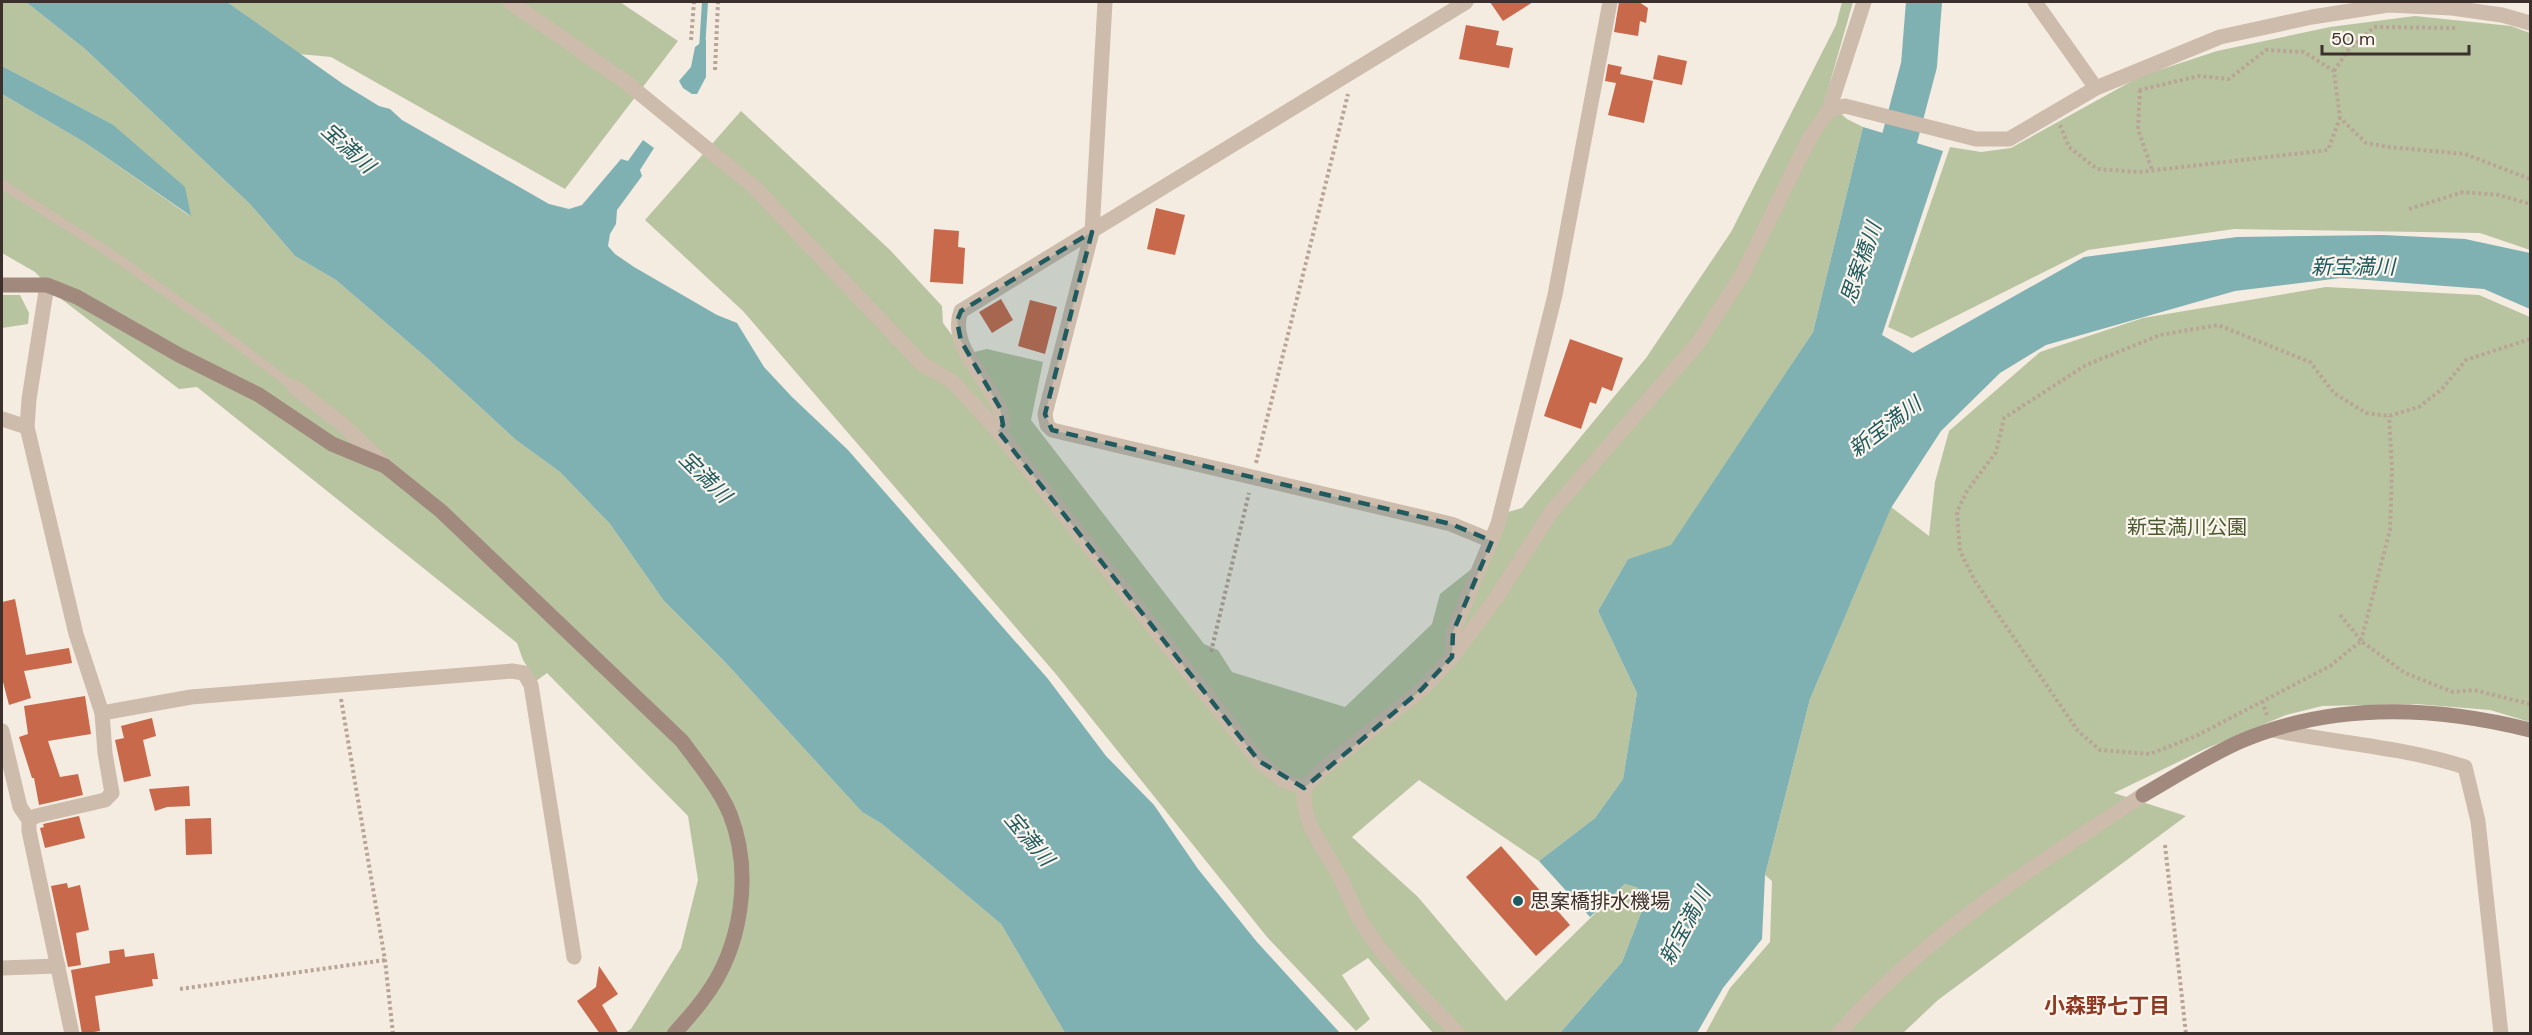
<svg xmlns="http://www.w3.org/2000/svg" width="2532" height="1035" viewBox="0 0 2532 1035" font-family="'DM Sans','Noto Sans JP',sans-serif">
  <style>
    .green { fill: #b8c4a0 }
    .water { fill: #7fb0b2 }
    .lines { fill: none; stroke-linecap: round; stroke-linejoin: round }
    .stream { stroke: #7fb0b2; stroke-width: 6 }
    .river { stroke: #7fb0b2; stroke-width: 36 }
    .building { fill: #c8694b }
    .path { stroke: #b9a596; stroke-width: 4; stroke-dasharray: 3 3; stroke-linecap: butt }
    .lane { stroke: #cdbbac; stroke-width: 9 }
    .street { stroke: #cdbbac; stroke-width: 15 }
    .secondary { stroke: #a18a7d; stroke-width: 15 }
    .marked { fill: #1f5a5e; fill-opacity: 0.2; stroke: #1f5a5e; stroke-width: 4.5; stroke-dasharray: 12 8; stroke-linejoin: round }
    .poi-dot { fill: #1f5a5e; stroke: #fbf5ee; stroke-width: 2 }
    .labels { text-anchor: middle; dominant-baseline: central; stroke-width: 4.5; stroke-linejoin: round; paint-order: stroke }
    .park-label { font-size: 20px; fill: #4a5a2e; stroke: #fbf5ee }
    .poi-label { font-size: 20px; fill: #3b302b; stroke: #fbf5ee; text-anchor: start }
    .water-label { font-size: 21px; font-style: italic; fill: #1f5a5e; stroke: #fbf5ee }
    .neighbourhood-label { font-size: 21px; font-weight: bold; fill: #8c3b22; stroke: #fbf5ee }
  </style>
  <rect width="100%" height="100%" fill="#f4ebe1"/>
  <g class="green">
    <path d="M2 2H26L85 49 250 204 295 256 336 280 428 359 516 440 560 472 610 524 664 601 725 662 862 812 882 824 1001 924 1065 1033H624L631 1029 681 948 698 880 688 816 547 673 536 681 523 660 517 643 197 387 179 389 60 298 35 272 2 253V94L84 142 190 216 112 124 2 66Z"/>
    <path d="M227 2H620L678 41 565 189 331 57 299 54Z"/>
    <path d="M1842 2H1853L1825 100 1847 119 1863 127 1813 332 1671 546 1628 559 1598 611 1637 693 1623 779 1595 818 1539 861 1419 780 1352 837 1418 897 1506 1001 1625 884 1638 888 1641 913 1622 962 1560 1033H1433L1368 958 1342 975 1370 1019 1356 1031 1267 937 1055 673 743 311 645 220 741 111 890 250 942 306 943 323 966 354 987 349 1043 362 1031 420 1204 644 1218 650 1232 672 1345 707 1432 624 1440 594 1493 552 1508 512 1522 508 1646 358 1731 232 1836 25Z"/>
    <path d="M2415 16 2511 26 2530 33V250L2480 233 2234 229 2088 250 1912 338 1888 327 1950 147 1981 152 2011 148 2141 76 2217 51 2330 27Z"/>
    <path d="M2326 287 2479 295 2530 317V722L2490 710 2416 704 2322 706 2286 715 2205 749 2114 793 2186 816 1938 1000 1903 1033 1705 1034 1730 988 1770 942 1772 881 1765 875 1810 699 1891 507 1929 536 1935 482 1949 431 2040 352 2143 318Z"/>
    <path d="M2 295H20L29 313 28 324 2 328Z"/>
  </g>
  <g class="water">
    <path d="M26 2H227L343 84 379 106 390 109 402 120 549 204 569 209 582 205 621 159 628 161 643 140 654 148 640 170 642 176 617 210 616 224 610 234 608 246 615 254 634 267 717 315 737 323 764 367 792 397 848 450 1048 679 1106 756 1154 805 1198 869 1257 942 1340 1033H1065L1001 924 882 824 862 812 725 662 664 601 610 524 560 472 516 440 428 359 336 280 295 256 250 204 85 49Z"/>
    <path d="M706 39V77L697 94H692L683 88 679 81 691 67 695 47Z"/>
    <path d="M2 66 112 124 185 187 191 216 84 142 2 94Z"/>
    <path d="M1863 127 1943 151 1882 335 1913 353 2084 257 2237 237 2383 235 2465 239 2530 253V309L2484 289 2341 278 2235 291 2046 345 2000 373 1941 431 1891 508 1810 699 1765 875 1762 939 1723 988 1697 1033H1560L1622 962 1641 913 1638 888 1625 884 1590 917 1539 861 1595 818 1623 779 1637 693 1598 611 1628 559 1671 545 1813 332Z"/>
  </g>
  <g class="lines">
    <path class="stream" d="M702 49 705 2"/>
    <path class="river" d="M1887 186 1919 65 1924 2"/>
  </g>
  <g class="building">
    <path d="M1490 2H1533L1503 21Z"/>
    <path d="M1619 2H1639L1648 8 1646 23 1640 21 1638 36 1614 32Z"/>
    <path d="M1466 25 1499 31 1496 45 1513 48 1509 68 1459 59Z"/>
    <path d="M1658 55 1687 61 1682 85 1653 79Z"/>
    <path d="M1608 64 1622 67 1620 74 1653 81 1644 123 1608 115 1616 83 1605 81Z"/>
    <path d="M1156 208 1185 215 1175 255 1147 249Z"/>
    <path d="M934 229 959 231 958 247 965 248 963 284 930 282Z"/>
    <path d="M1001 299 1013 320 992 333 979 312Z"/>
    <path d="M1030 300 1057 307 1045 354 1018 346Z"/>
    <path d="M1570 339 1623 358 1612 391 1602 387 1596 404 1590 402 1581 429 1544 416Z"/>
    <path d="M15 599 26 655 69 648 72 663 24 671 31 698 9 705 2 678V602Z"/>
    <path d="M85 696 91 734 48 741 60 777 78 774 83 795 39 805 34 778H32L19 737 28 734 24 706Z"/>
    <path d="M152 718 156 736 143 740 151 776 124 782 115 740 124 738 121 726Z"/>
    <path d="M189 786 190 806 167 807 155 811 149 789Z"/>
    <path d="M79 816 85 838 45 848 40 828 44 827 43 824Z"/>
    <path d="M211 818 212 854 186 855 185 819Z"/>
    <path d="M1501 846 1570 925 1536 956 1466 877Z"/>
    <path d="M67 883 68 888 80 885 89 930 76 933 81 965 68 967 51 886Z"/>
    <path d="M124 949 125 957 154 953 158 979H152L153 986 95 996 100 1031 82 1034 71 970 110 963 109 951Z"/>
    <path d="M599 966 618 994 602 1005 619 1034H600L577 1001 596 987Z"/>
  </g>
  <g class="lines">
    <g class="path">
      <path d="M691 40 694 2"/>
      <path d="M715 70 718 2"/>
      <path d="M2334 71 2349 49 2374 27 2456 28"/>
      <path d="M2139 90 2199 76 2229 79 2266 50 2304 52 2334 71 2340 118"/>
      <path d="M2140 90 2138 129 2152 170"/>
      <path d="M2060 125 2069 147 2097 169 2139 172 2328 150 2340 118 2366 143 2389 147 2465 154 2530 179"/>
      <path d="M2409 209 2463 192 2499 195 2530 204"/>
      <path d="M2530 339 2466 360 2442 389 2419 407 2389 416 2366 413 2334 393 2310 362 2218 325 2160 335 2086 365 2004 418 1996 452 1967 491 1957 512 1960 551 1975 581 2078 731 2100 750 2150 754 2196 736 2330 666 2361 641 2405 673 2453 692 2474 690 2530 704"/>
      <path d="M1256 463 1348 94"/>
      <path d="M2340 615 2361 640"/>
      <path d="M2361 641 2390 530 2392 469 2389 416"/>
      <path d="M1211 652 1249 493"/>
      <path d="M341 699 385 960 393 1034"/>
      <path d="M2262 701 2267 715"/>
      <path d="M2165 845 2186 1034"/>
      <path d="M180 989 385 960"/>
    </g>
    <path class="lane" d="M2 184 110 253 208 322 294 387"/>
    <g class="street">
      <path d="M510 2 627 83 754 187 922 364 953 382 998 431 1259 761 1283 780 1304 788"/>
      <path d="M1105 2 1092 232 1045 414 1047 425 1052 430 1451 524 1492 541"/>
      <path d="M2035 2 2096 88"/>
      <path d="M1829 110 1864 2"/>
      <path d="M47 285 29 399 27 427 76 634 102 713 105 753 112 793 105 800 36 816 29 820V831L72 1034"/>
      <path d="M294 387 342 424 385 465"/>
      <path d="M2 419 27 427"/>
      <path d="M998 431 1003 425C1002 419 1002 412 999 407 987 378 948 344 961 311L1466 2"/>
      <path d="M1452 657 1453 632 1498 524 1555 295 1610 2"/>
      <path d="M102 713 191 697 512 671 524 673 531 685 574 957"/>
      <path d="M2272 730C2336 743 2403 747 2465 767L2478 821 2501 1034"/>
      <path d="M2 731 20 807 29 820"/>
      <path d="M2 968 58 966"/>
      <path d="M1458 1034C1424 997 1384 961 1359 918 1351 903 1346 887 1337 872 1321 843 1302 823 1304 788L1325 767 1421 690 1452 657 1496 598 1552 511 1698 343 1742 275 1809 139 1829 110 1845 106 1976 139H2009L2096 88 2220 37 2312 17 2388 5 2452 8 2502 15 2530 23"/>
      <path d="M1838 1034C1926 934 2033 867 2143 795"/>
    </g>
    <g class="secondary">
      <path d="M2 285H47L77 297 179 355 259 395 332 444 385 466 441 511 682 741C698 763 719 788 730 814 753 873 742 948 704 998 695 1011 684 1022 674 1034"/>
      <path d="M2143 795C2174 777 2206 757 2239 742 2332 702 2434 706 2530 730"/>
    </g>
  </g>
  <path class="marked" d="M1092 232 1045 414 1052 430 1451 524 1492 541 1453 632 1452 657 1421 690 1304 788 1259 761 998 431 1003 425 1000 408 961 341 957 321 961 311Z"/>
  <circle class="poi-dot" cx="1518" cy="901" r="6"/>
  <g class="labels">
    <g class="park-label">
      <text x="2187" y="527">新宝満川公園</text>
    </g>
    <g class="poi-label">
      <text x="1530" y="901">思案橋排水機場</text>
    </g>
    <g class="water-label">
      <text transform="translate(348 148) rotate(42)">宝満川</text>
      <text transform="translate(1861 263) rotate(-71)">思案橋川</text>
      <text x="2353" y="267">新宝満川</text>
      <text transform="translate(1885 427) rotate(-37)">新宝満川</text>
      <text transform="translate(705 477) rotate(45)">宝満川</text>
      <text transform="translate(1029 839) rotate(50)">宝満川</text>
      <text transform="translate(1685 926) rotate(-62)">新宝満川</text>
    </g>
    <g class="neighbourhood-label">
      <text x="2107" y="1006">小森野七丁目</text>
    </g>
  </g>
  <rect width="2532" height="1035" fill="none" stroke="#3b302b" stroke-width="6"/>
  <path d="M2322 45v9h147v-9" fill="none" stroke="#3b302b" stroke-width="3"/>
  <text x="2331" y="45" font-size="18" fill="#3b302b" stroke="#fbf5ee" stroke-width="4.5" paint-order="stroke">50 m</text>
</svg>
